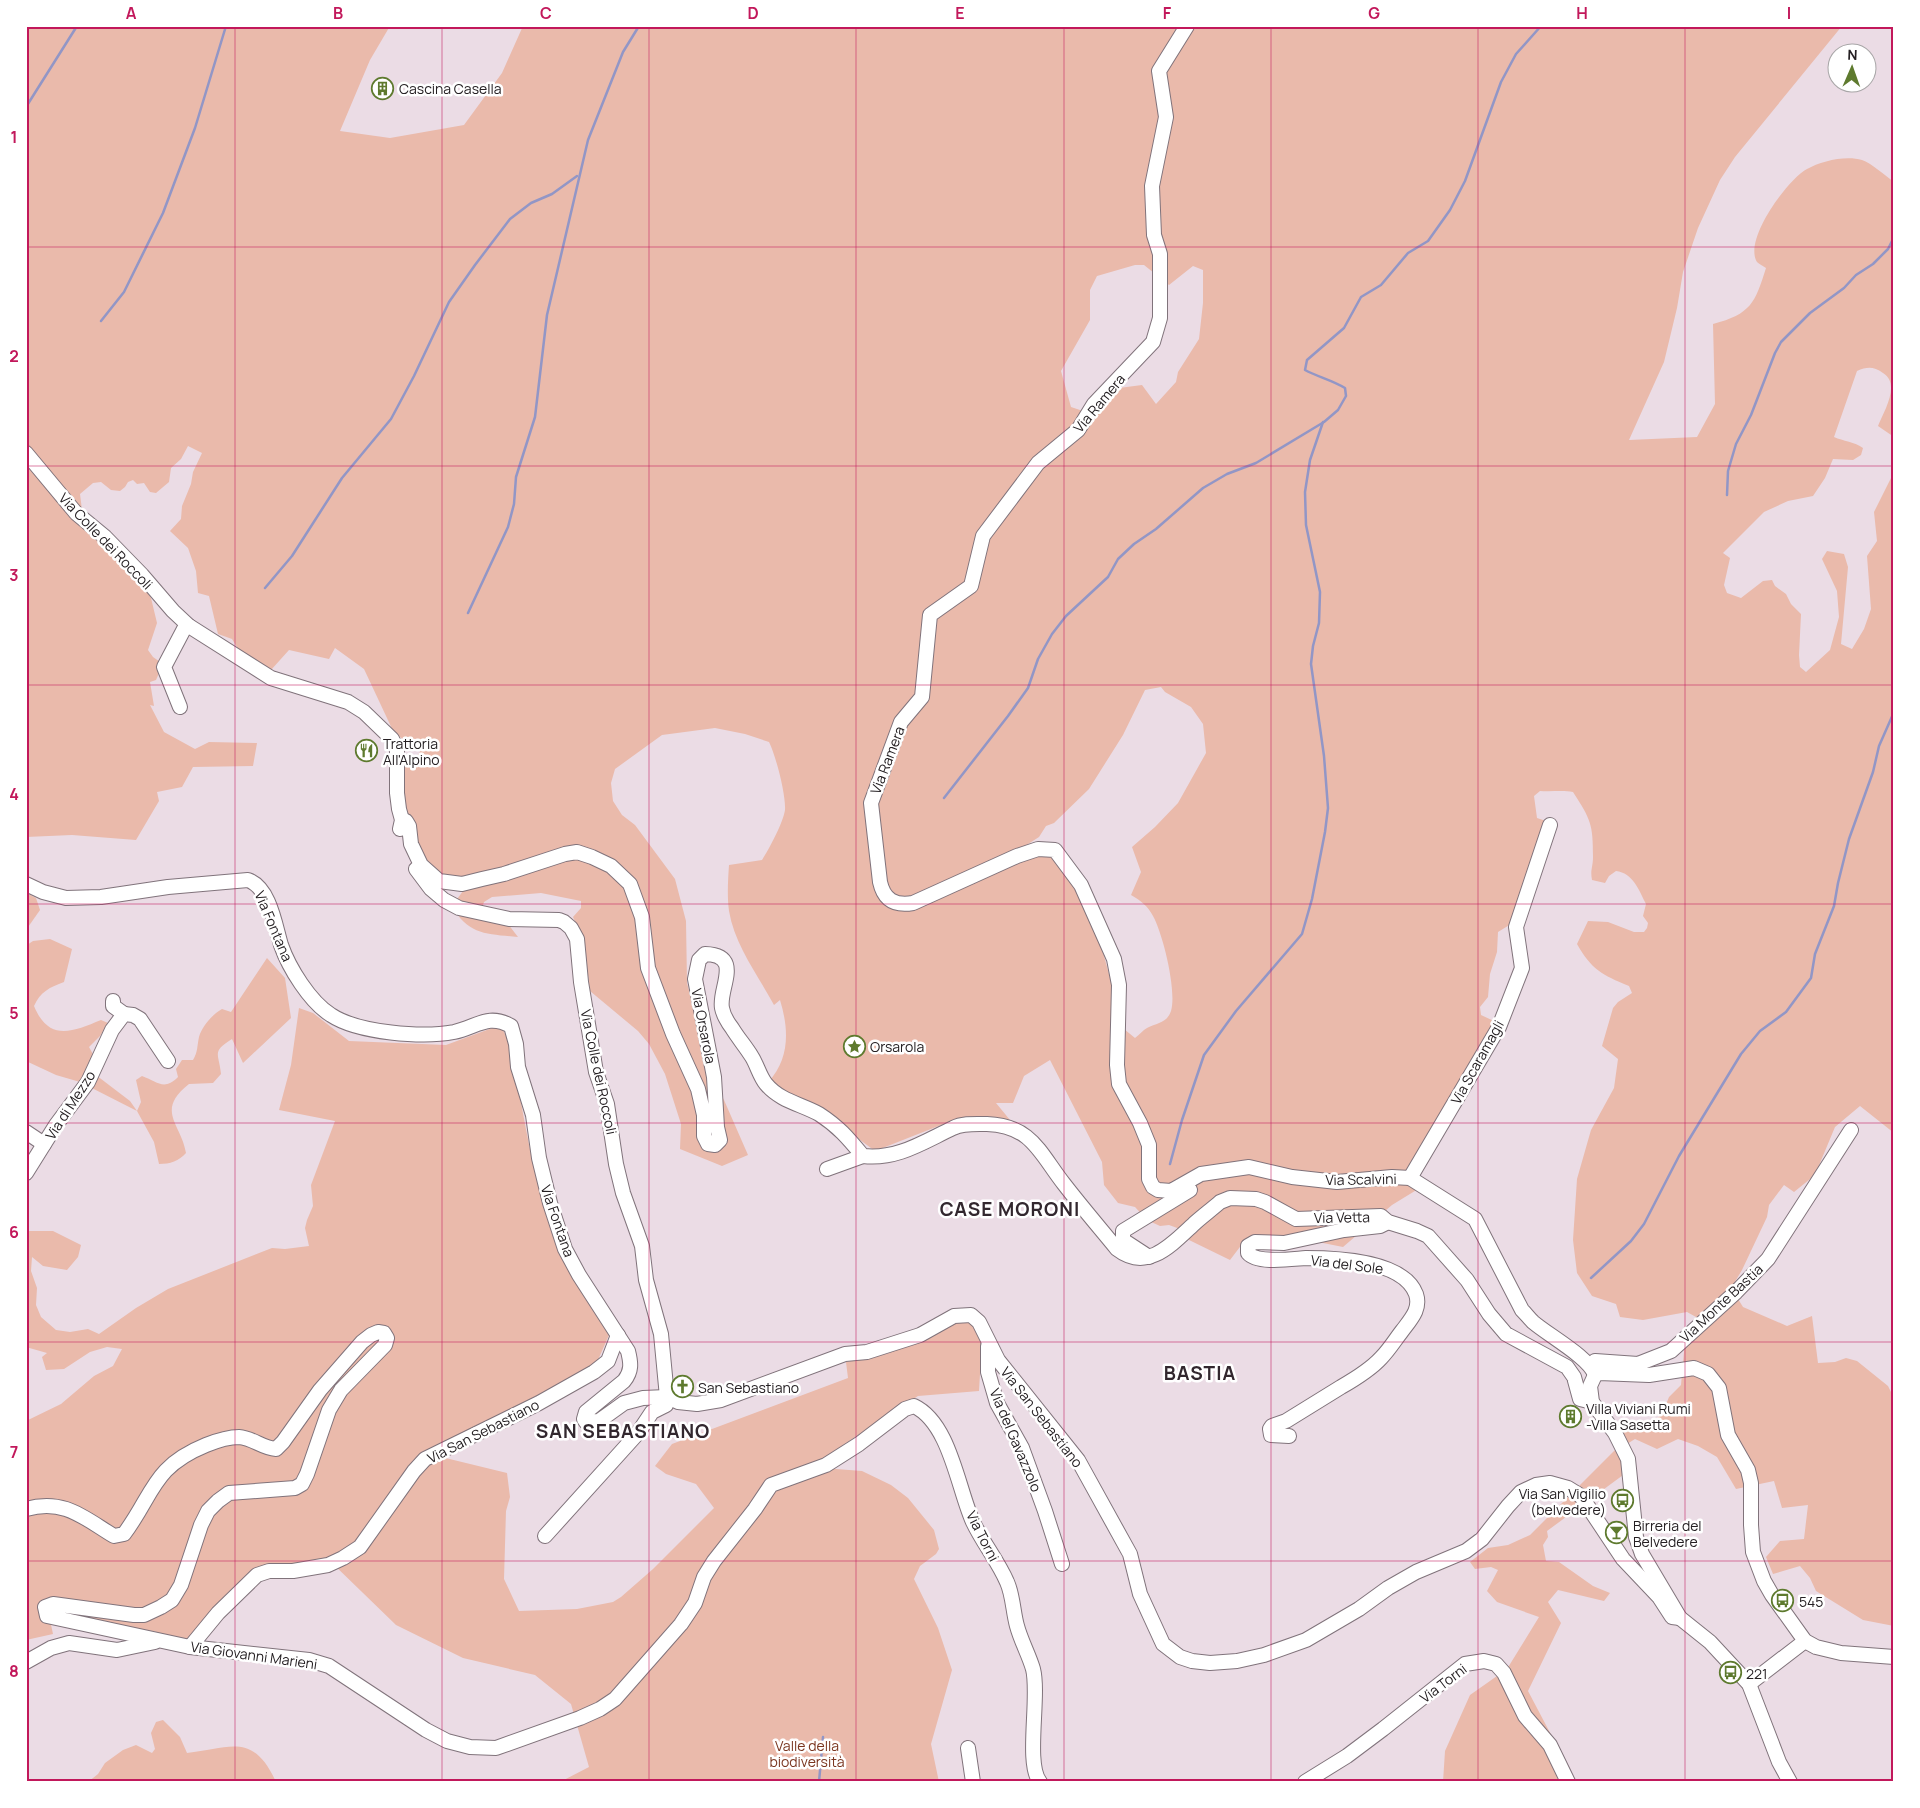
<svg xmlns="http://www.w3.org/2000/svg" width="1920" height="1808" viewBox="0 0 1920 1808" font-family="Manrope,sans-serif">
  <style>
    .green { fill: #eabaab; fill-rule: evenodd }
    .lines { fill: none; stroke-linecap: round; stroke-linejoin: round }
    .stream { stroke: #9296c6; stroke-width: 2.5 }
    .minor-casing { stroke: #80737b; stroke-width: 16 }
    .minor { stroke: #fff; stroke-width: 14 }
    .grid { fill: none; stroke: #c2185b; stroke-width: 1; stroke-opacity: 0.55 }
    .labels { text-anchor: middle; dominant-baseline: central; stroke-width: 5; stroke-linejoin: round; paint-order: stroke }
    .poi-label { font-size: 14px; fill: #252023; stroke: #fff; text-anchor: start }
    .street-label { font-size: 14px; fill: #252023; stroke: #fff }
    .park-label { font-size: 14px; fill: #7a3620; stroke: #fff }
    .district-label { font-size: 19px; font-weight: bold; letter-spacing: 1px; fill: #32272e; stroke: #fff }
    .neatline { fill: none; stroke: #c2185b; stroke-width: 2 }
    .grid-label { font-size: 16px; text-anchor: middle; font-weight: bold; fill: #c2185b }
  </style>
  <rect width="100%" height="100%" fill="#ebdce5"/>
  <g class="green">
    <path d="M26 26H390L370 60 340 131 390 138 464 125 502 73 523 26H1842L1735 157 1720 180 1698 228 1683 272 1677 308 1664 362 1629 440 1697 437 1715 404 1713 324C1751 314 1755 303 1766 268 1763 266 1759 264 1757 262 1743 240 1788 179 1807 169 1821 161 1846 155 1862 160 1871 163 1886 176 1894 182V437L1878 426C1884 411 1901 384 1883 373 1873 366 1867 367 1857 371L1834 437C1843 441 1855 442 1863 448L1861 455 1853 460 1833 459 1825 478 1813 496 1788 501 1764 512 1723 553 1730 558 1724 585 1727 593 1741 598 1763 581 1772 580 1775 586 1786 594 1791 604 1801 614 1799 655 1800 667 1806 672 1830 650 1839 617 1837 591 1822 559 1827 551 1844 554 1848 567 1841 644 1852 649 1864 629 1871 609 1867 556 1877 541 1874 512 1894 472V1133L1860 1106 1835 1127 1815 1175 1794 1192 1784 1185 1769 1205 1767 1217 1742 1270 1733 1285 1738 1299 1743 1307 1787 1326 1812 1316 1818 1363 1835 1362 1846 1358 1857 1361 1888 1386 1894 1398V1626L1863 1620 1816 1591 1810 1578 1800 1566 1773 1574 1766 1557 1780 1541 1804 1539 1808 1505 1782 1508 1774 1481 1736 1489 1717 1457 1698 1446 1678 1439 1657 1449 1635 1439 1627 1444 1634 1467 1547 1531 1548 1537 1543 1545 1546 1561 1559 1562 1593 1586 1610 1593 1604 1601 1558 1590 1548 1602 1561 1623 1528 1691 1576 1782H1443L1445 1751 1470 1695 1507 1669 1539 1617 1497 1602 1487 1591 1498 1570 1491 1567 1475 1569 1470 1562 1488 1548 1508 1545 1530 1535 1619 1446 1609 1429H1644L1662 1414 1669 1397 1681 1385 1685 1341 1696 1317 1687 1312 1643 1320 1620 1317 1616 1304 1592 1296 1577 1273 1573 1240 1577 1179 1591 1130 1614 1088 1618 1059 1602 1046 1613 1008 1618 1002 1632 993 1629 986C1602 975 1591 969 1577 944L1588 921 1608 922 1634 932H1644L1647 928 1648 923 1643 916 1646 904C1639 890 1633 873 1616 871L1609 876 1605 883 1592 880C1590 870 1593 867 1593 857 1593 824 1591 820 1573 792 1563 790 1551 792 1540 791L1534 796 1537 818 1546 821 1511 924 1498 932 1497 952 1490 974 1488 997 1480 1007 1481 1015 1496 1022 1411 1166 1423 1186 1392 1205 1343 1247 1323 1243H1258L1246 1239 1230 1260 1189 1240 1180 1229 1169 1225 1160 1226 1147 1220 1135 1207 1118 1203 1104 1185 1102 1162 1050 1060 1024 1076 1013 1103H996L1010 1120 999 1119 941 1125 875 1151 840 1125 770 1089 768 1082C790 1059 789 1029 780 1000L774 1005C758 975 735 946 729 911 727 896 728 880 729 865L762 860C769 849 783 823 785 810 786 795 776 756 769 742L745 734 715 728 662 735 615 769 611 783 613 801 622 815 635 825 675 879 686 921 687 983 696 1018 700 1045 707 1071 724 1100 748 1155 722 1166 680 1149 681 1124 665 1074 649 1044 638 1031 590 991C587 966 585 940 573 917L581 908V901L541 893 492 897 484 902 481 911 508 924 518 937C487 934 468 935 452 906L463 891 480 884C472 883 449 884 442 880 412 861 397 796 406 764L415 759 422 749 413 746 394 733 364 669 335 648 329 659 289 650 271 670 240 652 232 639 218 634 209 596 198 593 196 571 188 548 170 531 181 519 182 506 191 484 193 472 202 453 188 446 181 459 171 468 169 482 156 493 150 492 144 483 137 484 133 480 128 482 125 487 120 491 111 490 101 482 93 483 80 494 83 518 111 556 121 561 136 579 143 585 151 598 157 623 148 650 153 657 163 664 156 680 150 682 154 706 150 705 164 732 195 749 209 742 257 743 253 766 193 767 182 787 157 792 159 801 136 840 72 835 26 837ZM1135 265H1144L1169 285 1193 266 1203 270V303L1199 339 1178 372 1176 382 1156 404 1142 385 1119 388 1092 414 1071 407 1061 371 1090 320V290L1097 276ZM1161 687 1165 692 1191 707 1203 724 1206 753 1178 803 1155 827 1132 847 1141 872 1131 895C1140 900 1148 906 1153 916 1163 934 1177 991 1171 1011 1167 1023 1157 1023 1147 1028 1143 1030 1139 1035 1135 1038L1124 1029 1101 945 1080 890 1055 855 1030 858 1025 846 1039 837 1046 826 1054 823 1089 789 1123 735 1145 690Z"/>
    <path d="M27 893 36 898 40 910 26 930Z"/>
    <path d="M50 939 72 949 64 982C50 987 40 992 34 1006 49 1042 72 1032 101 1020L108 1023 100 1036 89 1047 94 1056 88 1069 130 1101 137 1111 141 1102 136 1080 142 1076C158 1082 164 1091 178 1077L176 1069 182 1060H193C198 1052 197 1046 199 1037 202 1026 213 1014 222 1009L231 1012 267 958 285 978 291 1018 243 1063 232 1039C211 1052 219 1053 221 1074L213 1083 189 1084C155 1111 181 1123 186 1153 179 1161 170 1164 159 1164L154 1142 137 1111 80 1082 56 1075 26 1061V948L27 945 33 941Z"/>
    <path d="M299 1008 313 1013 349 1041 446 1045 495 1027 503 1030 510 1044C523 1109 532 1176 554 1239 565 1270 591 1307 609 1335L598 1360 574 1378 425 1453 507 1473 510 1497 506 1511 504 1579 519 1611 577 1609 613 1602 621 1597 653 1569 714 1508 696 1484 666 1474 655 1466 672 1444 848 1378 846 1362 889 1353 957 1322 968 1321 975 1328 982 1340 979 1391 918 1396 843 1445 827 1461 823 1468 862 1471 891 1485 908 1498 934 1530 939 1549 936 1554 920 1566 914 1579 938 1628 952 1670 931 1744 939 1782H560L589 1767 571 1704 535 1675 463 1658 396 1625 329 1560 253 1570 245 1577 186 1641 153 1631 132 1629 88 1619 72 1605 50 1620 53 1634 26 1640V1421L61 1404 94 1376 113 1366 122 1349 107 1347 90 1352 64 1369 46 1370 42 1357 47 1353 26 1347V1234L29 1231H53L81 1245 78 1257 67 1270 43 1266 32 1257 31 1271 37 1288 36 1305 41 1317 56 1330 70 1332 88 1329 99 1334 136 1308 168 1289 272 1248 285 1249 309 1246 305 1228 307 1220 313 1206 311 1185 335 1121 279 1110 291 1065Z"/>
    <path d="M163 1720 180 1737 187 1753C231 1748 253 1732 276 1782H88L98 1774 105 1763 123 1750 136 1745 152 1753 155 1749 151 1733 156 1722Z"/>
  </g>
  <g class="lines">
    <g class="stream">
      <path d="M26 107 77 26"/>
      <path d="M101 321 124 292 163 213 195 128 226 26"/>
      <path d="M1727 495 1728 471 1736 444 1751 415 1775 353 1781 342 1810 313 1844 288 1856 275 1873 264 1888 249 1894 237"/>
      <path d="M265 588 292 556 342 478 391 419 414 376 449 302 475 265 510 219 531 203 552 194 577 176"/>
      <path d="M468 613 508 527 514 504 516 477 535 417 547 315 588 140 623 52 639 26"/>
      <path d="M944 798 1008 716 1028 688 1038 659 1052 634 1066 616 1108 577 1118 559 1134 544 1156 529 1203 488 1227 474 1256 463 1324 422 1338 410 1346 396 1345 388C1332 380 1318 377 1305 370L1307 360 1344 328 1361 297 1381 285 1408 253 1428 241 1450 210 1465 181 1501 82 1516 54 1541 26"/>
      <path d="M1170 1164 1182 1120 1204 1055 1236 1011 1302 934 1312 899 1325 832 1328 808 1324 756 1311 664 1313 646 1319 623 1320 592 1306 525 1305 492 1310 460 1323 422"/>
      <path d="M1591 1278 1631 1241 1644 1224 1679 1156 1741 1054 1760 1031 1786 1012 1811 978 1815 954 1834 906 1838 883 1849 839 1873 772 1879 746 1894 712"/>
      <path d="M819 1782 823 1737"/>
    </g>
    <defs>
      <g id="minor">
        <path d="M1187 26 1159 71 1166 117 1152 186 1154 235 1160 254V318L1153 342 1094 404 1078 430 1038 463 983 536 971 586 930 615 922 697 901 722 871 803 880 882C884 900 895 906 913 903L1017 856 1038 849 1055 850 1081 885 1114 959 1119 985 1117 1065 1119 1084 1140 1123 1149 1145V1179L1153 1187 1158 1190 1171 1191 1201 1174 1249 1167 1292 1177 1337 1182 1392 1177 1410 1178 1475 1219 1522 1310C1526 1314 1529 1318 1533 1322 1548 1335 1590 1358 1595 1375"/>
        <path d="M26 453 76 513 105 537 142 575 173 611 189 626 271 678 348 702 364 712 392 739 397 750V793L399 809 402 820 400 829"/>
        <path d="M180 707 164 667 184 629 189 626"/>
        <path d="M402 820 406 821 409 826 411 844 421 865 439 881 462 884 482 879 504 874 565 854 577 852 592 857 611 866 630 884 642 917 648 968 673 1034 698 1089 704 1115V1136L708 1144 715 1145 720 1140 717 1127 714 1077 695 979 699 960 705 954C744 955 718 989 722 1008 723 1014 728 1023 732 1028 738 1038 746 1047 752 1057 757 1065 760 1077 766 1084 780 1101 801 1104 819 1114 839 1127 848 1138 863 1156 897 1160 923 1142 953 1128 963 1123 975 1124 987 1124 1032 1126 1039 1152 1064 1184 1081 1206 1099 1227 1117 1249 1148 1273 1173 1243 1196 1222 1204 1215 1212 1209 1220 1202L1230 1198 1256 1199 1265 1202 1296 1219 1381 1216 1388 1222 1417 1231 1428 1236 1467 1280 1489 1314 1506 1334 1567 1367 1574 1377 1580 1399 1592 1402"/>
        <path d="M416 869 431 889 444 900 459 908 509 919 559 920 564 922 571 928 577 939 581 982 596 1072 607 1104 616 1164 623 1193 642 1246 646 1280 661 1334 667 1397 666 1405 652 1412 638 1433 545 1536"/>
        <path d="M26 884 43 892 66 898 101 897 168 887 248 880C270 888 275 925 281 945 289 968 310 1002 331 1015 358 1033 423 1038 454 1032 477 1027 488 1013 511 1026L516 1044 518 1067 533 1115 539 1158 550 1203 565 1249 579 1275 628 1351C631 1363 632 1371 624 1381L586 1412 584 1419 586 1422 599 1421 624 1403 643 1398 667 1397 678 1402 697 1404 721 1400 845 1354 867 1352 920 1335 954 1316 971 1315 979 1322 998 1360 1078 1460 1130 1554 1140 1594 1163 1644 1180 1657 1192 1661 1210 1663 1237 1661 1264 1655 1306 1640 1359 1609 1388 1588 1416 1572 1466 1551 1482 1539 1508 1506 1521 1492 1536 1485 1550 1483 1568 1488 1581 1496 1623 1559 1659 1597 1672 1617 1680 1618"/>
        <path d="M113 1001V1006L124 1014"/>
        <path d="M26 1132 44 1144"/>
        <path d="M827 1169 863 1156"/>
        <path d="M26 1173 56 1125 88 1082 112 1030 124 1014 133 1015 140 1019 168 1061"/>
        <path d="M1410 1178 1499 1027 1522 968 1516 927 1550 825"/>
        <path d="M1149 1257 1123 1240V1231L1190 1190"/>
        <path d="M988 1346V1372L997 1403 1022 1448 1045 1511 1062 1564"/>
        <path d="M1593 1370V1364L1595 1361 1638 1364 1671 1351 1736 1292 1768 1259 1851 1130"/>
        <path d="M1595 1375 1599 1373 1649 1375 1694 1368 1708 1374 1719 1388 1728 1435 1748 1470 1751 1483V1525L1753 1552 1764 1581 1772 1595 1805 1641 1816 1647 1841 1653 1894 1657"/>
        <path d="M1595 1375 1590 1386 1592 1402 1615 1433 1628 1459 1636 1537 1642 1554 1680 1618 1710 1642 1749 1684 1779 1762 1790 1782"/>
        <path d="M1289 1436 1271 1435 1270 1429 1272 1426 1286 1421C1304 1410 1323 1398 1341 1387 1355 1379 1370 1370 1381 1358 1389 1350 1395 1340 1402 1331 1411 1319 1421 1309 1416 1294 1403 1260 1337 1258 1306 1258 1291 1259 1257 1264 1248 1253V1246L1255 1242 1284 1243 1344 1230 1380 1226 1388 1222"/>
        <path d="M26 1509C64 1498 84 1518 114 1536L124 1534C154 1494 152 1467 206 1445 216 1441 227 1437 239 1437 253 1438 262 1448 276 1449L283 1442 320 1390 362 1342 371 1335 378 1332 384 1333 387 1338 385 1345 341 1390 329 1410 307 1474 302 1484 295 1488 229 1493 218 1501 208 1511 201 1525 181 1585 172 1600 161 1607 144 1615H134L53 1604 45 1607 47 1616 190 1647 309 1660 329 1666 426 1730 447 1741 470 1747 496 1748 580 1718 600 1709 615 1699 681 1624 695 1603 704 1577 714 1561 755 1509 771 1485 826 1465 859 1444 905 1409 914 1406C950 1423 958 1489 973 1522 983 1543 998 1561 1007 1582 1013 1595 1013 1612 1017 1626 1021 1641 1029 1655 1033 1669 1040 1696 1025 1764 1040 1782"/>
        <path d="M190 1647 218 1613 257 1575 269 1571H293L328 1565 343 1558 360 1547 414 1471 425 1459 539 1403 594 1372 608 1361 618 1335"/>
        <path d="M26 1662 51 1648 69 1643 117 1650 155 1642"/>
        <path d="M1749 1684 1805 1641"/>
        <path d="M968 1748 973 1782"/>
        <path d="M1305 1782 1347 1756 1383 1729 1465 1664 1484 1661 1496 1664 1504 1673 1525 1716 1550 1745 1568 1782"/>
      </g>
    </defs>
    <use href="#minor" class="minor-casing"/>
    <use href="#minor" class="minor"/>
  </g>
  <path class="grid" d="M235 26V1782M442 26V1782M649 26V1782M856 26V1782M1064 26V1782M1271 26V1782M1478 26V1782M1685 26V1782M26 247H1894M26 466H1894M26 685H1894M26 904H1894M26 1123H1894M26 1342H1894M26 1561H1894"/>
  <defs>
    <symbol id="building-ring" viewBox="-11 -11 22 22"><circle r="9.5" fill="#fff" stroke="#5e7a2e" stroke-width="1.5"/><path d="M-4-6H4V6H1V3H-1V6H-4ZM-2.5-4.3h1.7v1.8h-1.7ZM.8-4.3h1.7v1.8H.8ZM-2.5-1h1.7V.8h-1.7ZM.8-1h1.7V.8H.8Z" fill="#5e7a2e"/></symbol>
    <symbol id="restaurant-ring" viewBox="-11 -11 22 22"><circle r="9.5" fill="#fff" stroke="#5e7a2e" stroke-width="1.5"/><path d="M-5-6h1v4h1v-4h1v4h1v-4h1v5L-1.5 .5V6h-2V.5L-5-1ZM5-6V6H3V1.5H1.5Q1.5-4 5-6Z" fill="#5e7a2e"/></symbol>
    <symbol id="sight-ring" viewBox="-11 -11 22 22"><circle r="9.5" fill="#fff" stroke="#5e7a2e" stroke-width="1.5"/><path d="M0-6L1.8-2.2L6-1.7L2.9 1.2L3.7 5.4L0 3.3L-3.7 5.4L-2.9 1.2L-6-1.7L-1.8-2.2Z" fill="#5e7a2e"/></symbol>
    <symbol id="church-ring" viewBox="-11 -11 22 22"><circle r="9.5" fill="#fff" stroke="#5e7a2e" stroke-width="1.5"/><path d="M-1.2-6h2.4v3.5h3.3v2.4h-3.3V6h-2.4V-.1h-3.3v-2.4h3.3Z" fill="#5e7a2e"/></symbol>
    <symbol id="bus-ring" viewBox="-11 -11 22 22"><circle r="9.5" fill="#fff" stroke="#5e7a2e" stroke-width="1.5"/><path d="M-5-6H5V4H4V6H2V4H-2V6H-4V4H-5ZM-3.5-4V0h7V-4ZM-3.5 1.2v1.5H-2V1.2ZM2 1.2v1.5H3.5V1.2Z" fill="#5e7a2e"/></symbol>
    <symbol id="bar-ring" viewBox="-11 -11 22 22"><circle r="9.5" fill="#fff" stroke="#5e7a2e" stroke-width="1.5"/><path d="M-6-5H6L.8 .8V4.5H3.5V6h-7V4.5H-.8V.8Z" fill="#5e7a2e"/></symbol>
  </defs>
  <g fill-rule="evenodd">
    <use href="#building-ring" x="370" y="76" width="25" height="25"/>
    <use href="#restaurant-ring" x="354" y="738" width="25" height="25"/>
    <use href="#sight-ring" x="842" y="1034" width="25" height="25"/>
    <use href="#church-ring" x="670" y="1374" width="25" height="25"/>
    <use href="#building-ring" x="1558" y="1404" width="25" height="25"/>
    <use href="#bus-ring" x="1610" y="1488" width="25" height="25"/>
    <use href="#bar-ring" x="1604" y="1520" width="25" height="25"/>
    <use href="#bus-ring" x="1770" y="1588" width="25" height="25"/>
    <use href="#bus-ring" x="1718" y="1660" width="25" height="25"/>
  </g>
  <g class="labels">
    <g class="poi-label">
      <text x="399" y="88">Cascina Casella</text>
      <text x="383" y="743">Trattoria<tspan x="383" dy="16">All'Alpino</tspan></text>
      <text x="870" y="1046">Orsarola</text>
      <text x="698" y="1387">San Sebastiano</text>
      <text x="1586" y="1408">Villa Viviani Rumi<tspan x="1586" dy="16">-Villa Sasetta</tspan></text>
      <text x="1606" y="1493" text-anchor="end">Via San Vigilio<tspan x="1606" dy="16">(belvedere)</tspan></text>
      <text x="1633" y="1525">Birreria del<tspan x="1633" dy="16">Belvedere</tspan></text>
      <text x="1799" y="1601">545</text>
      <text x="1746" y="1673">221</text>
    </g>
    <g class="street-label">
      <text transform="translate(1099 403) rotate(-50)">Via Ramera</text>
      <text transform="translate(106 541) rotate(46)">Via Colle dei Roccoli</text>
      <text transform="translate(887 760) rotate(-69)">Via Ramera</text>
      <text transform="translate(274 926) rotate(67)">Via Fontana</text>
      <text transform="translate(704 1026) rotate(79)">Via Orsarola</text>
      <text transform="translate(1477 1062) rotate(-61)">Via Scaramagli</text>
      <text transform="translate(599 1072) rotate(78)">Via Colle dei Roccoli</text>
      <text transform="translate(70 1105) rotate(-57)">Via di Mezzo</text>
      <text transform="translate(1361 1179) rotate(-1)">Via Scalvini</text>
      <text transform="translate(1342 1217) rotate(-1)">Via Vetta</text>
      <text transform="translate(558 1221) rotate(71)">Via Fontana</text>
      <text transform="translate(1347 1264) rotate(7)">Via del Sole</text>
      <text transform="translate(1721 1303) rotate(-43)">Via Monte Bastia</text>
      <text transform="translate(1042 1417) rotate(52)">Via San Sebastiano</text>
      <text transform="translate(483 1431) rotate(-27)">Via San Sebastiano</text>
      <text transform="translate(1016 1440) rotate(67)">Via del Gavazzolo</text>
      <text transform="translate(983 1536) rotate(63)">Via Torni</text>
      <text transform="translate(254 1655) rotate(8)">Via Giovanni Marieni</text>
      <text transform="translate(1443 1683) rotate(-37)">Via Torni</text>
    </g>
    <g class="park-label">
      <text x="807" y="1745">Valle della<tspan x="807" dy="16">biodiversità</tspan></text>
    </g>
    <g class="district-label">
      <text x="1010" y="1209">CASE MORONI</text>
      <text x="1200" y="1373">BASTIA</text>
      <text x="623" y="1431">SAN SEBASTIANO</text>
    </g>
  </g>
  <rect width="1920" height="1808" fill="none" stroke="#ffffff" stroke-width="55"/>
  <g transform="translate(1852 68) rotate(2)"><circle r="24" fill="#ffffff" stroke="#a8a6a7"/>
  <path d="M0-4L9 19L0 12L-9 19Z" fill="#5e7a2e"/>
  <text y="-8" font-size="14" font-weight="bold" text-anchor="middle" fill="#252023">N</text>
  </g>
  <rect x="28" y="28" width="1864" height="1752" class="neatline"/>
  <g class="grid-label">
    <text x="131" y="19">A</text>
    <text x="338" y="19">B</text>
    <text x="546" y="19">C</text>
    <text x="753" y="19">D</text>
    <text x="960" y="19">E</text>
    <text x="1167" y="19">F</text>
    <text x="1374" y="19">G</text>
    <text x="1582" y="19">H</text>
    <text x="1789" y="19">I</text>
    <text x="14" y="143">1</text>
    <text x="14" y="362">2</text>
    <text x="14" y="581">3</text>
    <text x="14" y="800">4</text>
    <text x="14" y="1019">5</text>
    <text x="14" y="1238">6</text>
    <text x="14" y="1458">7</text>
    <text x="14" y="1677">8</text>
  </g>
</svg>
